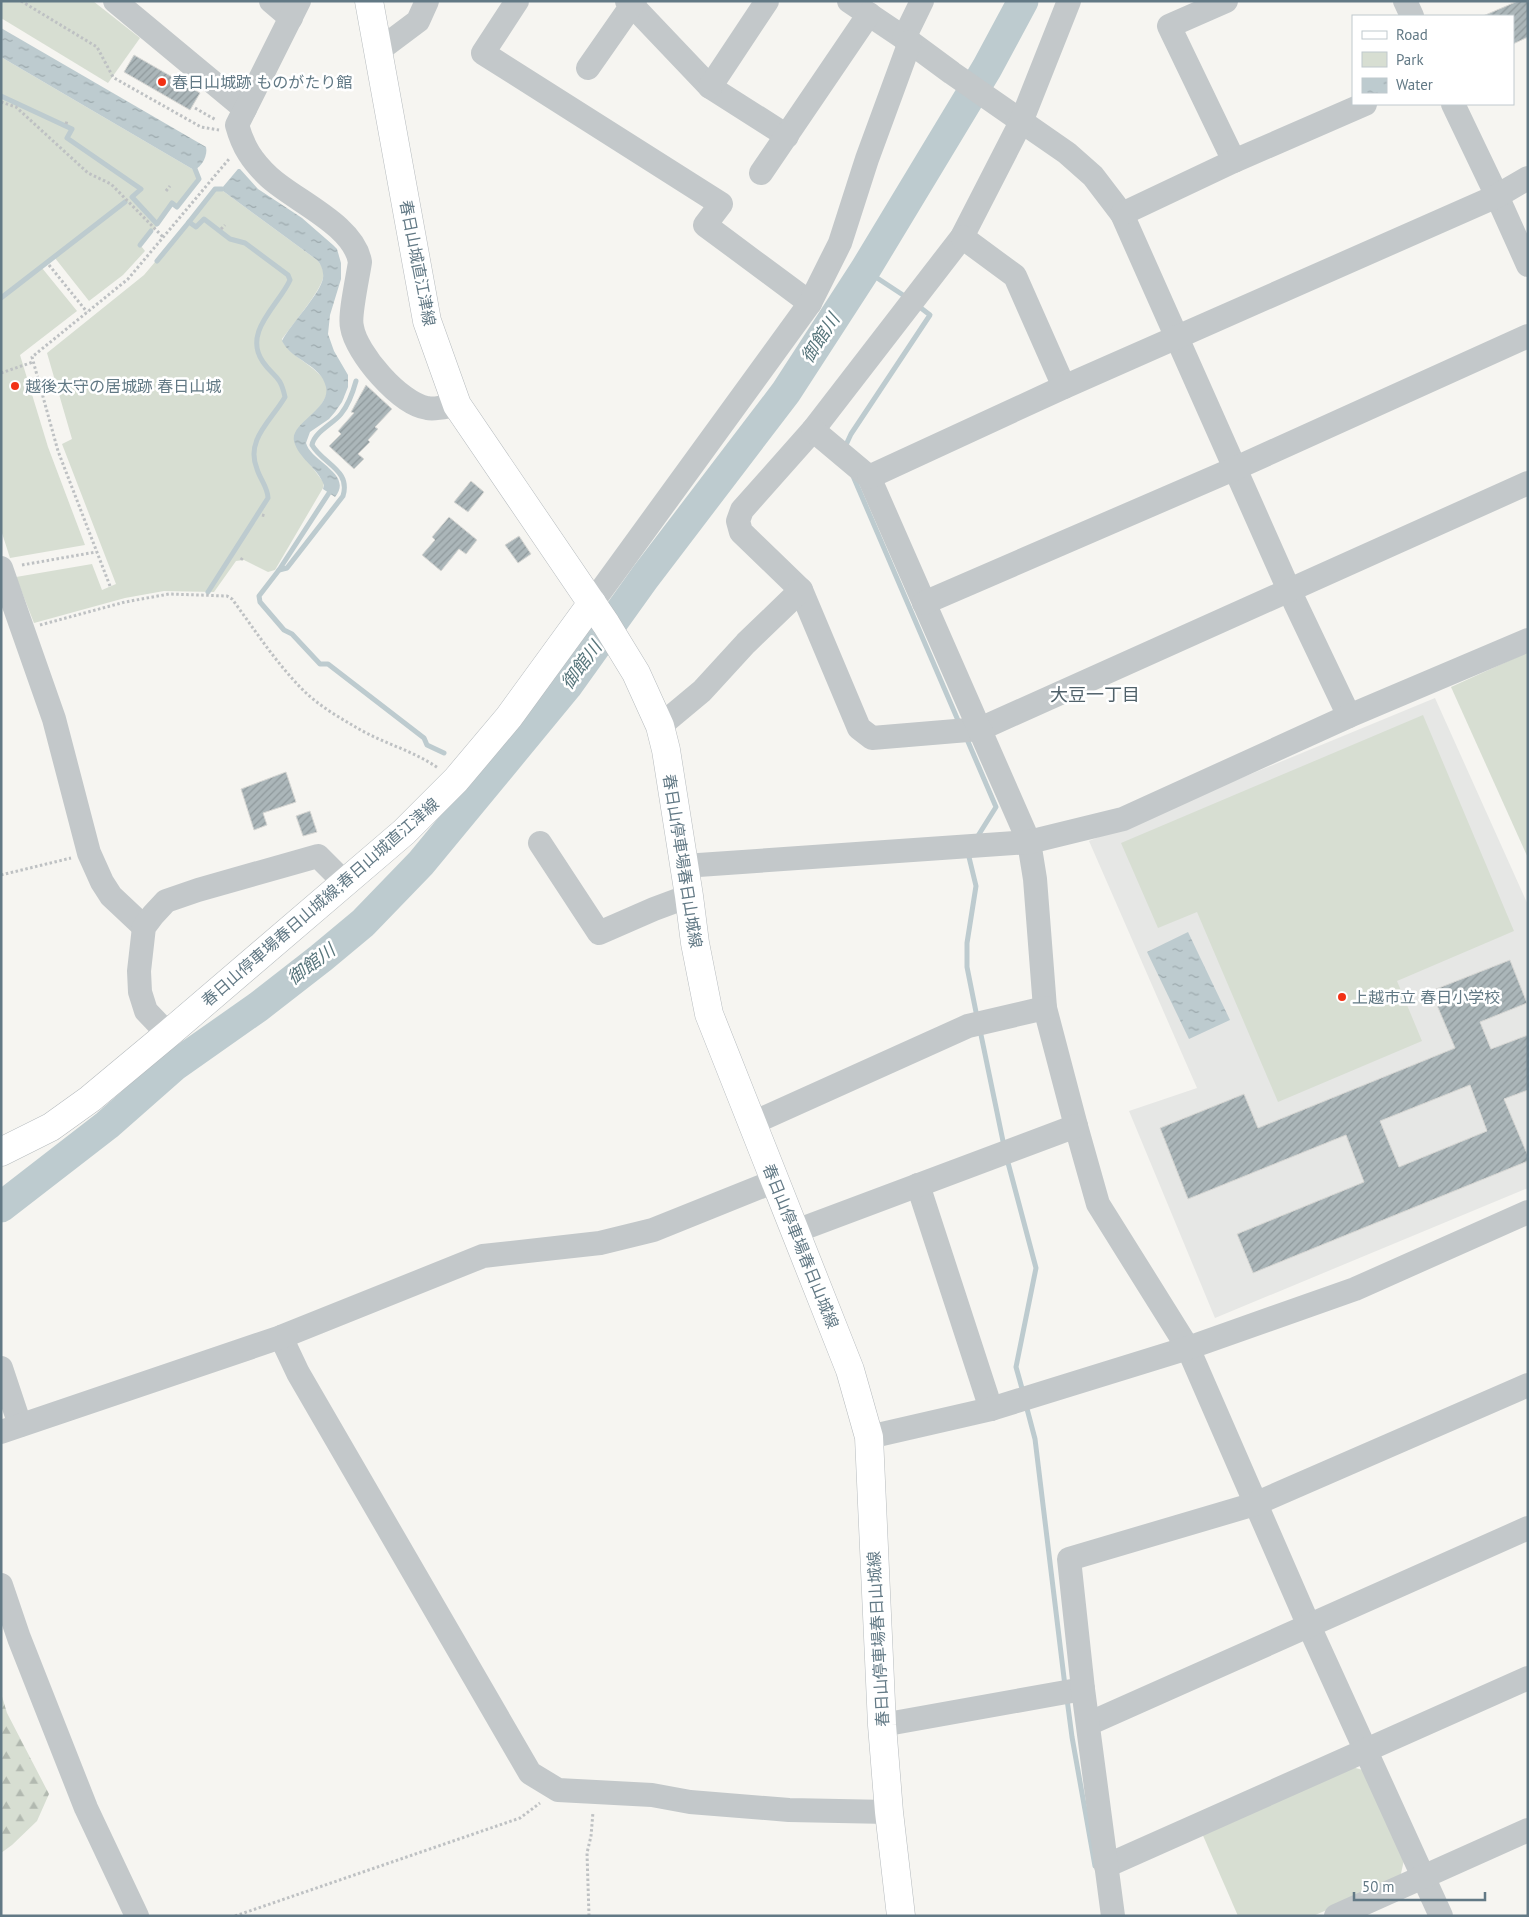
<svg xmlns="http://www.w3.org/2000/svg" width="1529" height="1917" viewBox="0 0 1529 1917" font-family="'PT Sans','Noto Sans JP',sans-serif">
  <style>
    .built { fill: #e6e7e5 }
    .forest { fill: url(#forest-firs) }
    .park { fill: #d7ded2 }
    .water { fill: url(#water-ripples) }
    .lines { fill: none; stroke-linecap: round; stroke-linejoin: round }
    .stream { stroke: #bdcbcf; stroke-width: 5 }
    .river { stroke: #bdcbcf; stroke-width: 31 }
    .building { fill: url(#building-hatch); stroke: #d7d7d4; fill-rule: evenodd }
    .major-casing { stroke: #b6bbbe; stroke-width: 29 }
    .path { stroke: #bec1c3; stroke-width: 3; stroke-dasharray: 2.5 2.5; stroke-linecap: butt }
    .minor { stroke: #c3c8ca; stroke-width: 24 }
    .major { stroke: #fff; stroke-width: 28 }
    .poi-dot { fill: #f23115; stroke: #fff; stroke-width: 2 }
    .labels { text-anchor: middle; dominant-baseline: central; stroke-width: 5; stroke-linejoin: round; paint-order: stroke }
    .poi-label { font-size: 16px; fill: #627985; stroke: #fff; text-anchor: start }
    .street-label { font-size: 16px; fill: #627985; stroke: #fff }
    .water-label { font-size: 18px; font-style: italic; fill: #58767c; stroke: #fff }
    .neighbourhood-label { font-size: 18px; fill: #50616a; stroke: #fff }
  </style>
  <defs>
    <pattern id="forest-firs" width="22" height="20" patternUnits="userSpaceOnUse" patternTransform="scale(1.25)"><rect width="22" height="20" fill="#d7ded2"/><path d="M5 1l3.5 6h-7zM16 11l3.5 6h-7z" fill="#b2b9b0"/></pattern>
    <pattern id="water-ripples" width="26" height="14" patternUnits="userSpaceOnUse" patternTransform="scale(1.25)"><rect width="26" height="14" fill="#bdcbcf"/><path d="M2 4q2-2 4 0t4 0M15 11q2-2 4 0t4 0" fill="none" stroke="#9daaae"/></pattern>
    <pattern id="building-hatch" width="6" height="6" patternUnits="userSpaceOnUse" patternTransform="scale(1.25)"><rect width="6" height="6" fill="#abb6b9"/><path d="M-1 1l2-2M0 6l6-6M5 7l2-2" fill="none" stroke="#8f999c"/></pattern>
  </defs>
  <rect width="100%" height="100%" fill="#f6f5f1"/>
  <path class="built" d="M1435 698 1528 905V1188L1215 1318 1129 1111 1197 1088 1089 841Z"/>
  <path class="forest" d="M1 1693 7 1713 49 1794 37 1821 12 1845 1 1853Z"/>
  <g class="park">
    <path d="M1 1H93L140 38 108 83 1 18Z"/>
    <path d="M1 57 194 170 197 178 175 208 172 206 141 246 145 251 123 275 89 301 55 258 42 268 77 311 20 355 48 447 85 545 10 558 1 530Z"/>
    <path d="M215 191H223L317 260C321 264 325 272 323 278 321 290 291 327 282 339 286 359 341 373 324 400 317 412 305 422 296 432L306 459 324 483 323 488 275 570 268 572 244 560 236 561 214 592 164 591 125 598 34 623 16 577 92 564 102 590 116 584 62 444 72 439 47 353 144 275Z"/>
    <path d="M1528 652V858L1451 687Z"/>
    <path d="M1423 715 1514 931 1397 981 1422 1041 1278 1102 1197 912 1158 928 1121 843Z"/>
    <path d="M1348 1766 1363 1770 1404 1860 1400 1878 1313 1916H1238L1201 1831Z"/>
  </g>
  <g class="water">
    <path d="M1 28 206 147C208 155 202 167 194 170L1 57Z"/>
    <path d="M238 169H240L258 189 302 218 333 245 337 249 341 263V279L330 315 328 334 334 351 348 375V387L342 402 335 412 329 419 310 432 306 443C311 462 354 474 335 497L323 489 324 485C318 468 298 458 294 441 290 423 331 409 326 387 321 364 292 361 282 341 290 325 321 293 323 278 324 272 321 264 317 260L223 191 222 188Z"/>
    <path d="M1188 932 1230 1020 1189 1039 1147 952Z"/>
  </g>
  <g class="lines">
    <g class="stream">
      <path d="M1 96 72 129 67 138 141 189 132 197 157 224 172 203 177 207 199 179 195 169"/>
      <path d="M140 245 151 231"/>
      <path d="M157 261 189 222"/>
      <path d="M865 270 906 297"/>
      <path d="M1 298 125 202"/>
      <path d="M845 447 851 434 930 315 917 305"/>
      <path d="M853 476 960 725"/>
      <path d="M329 493 279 570 259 596 260 602 284 630 292 634 320 664H328L424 738 427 745 444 753"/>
      <path d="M279 570 287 568 343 496C351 470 323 464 312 445 314 432 333 424 341 414 349 404 353 392 356 381"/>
      <path d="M208 592 268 498C268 488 260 479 257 469 245 440 271 421 285 397 280 374 274 378 263 362 242 332 279 305 290 280L288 275 245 243 230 239 204 219 196 227 189 222 215 189H222"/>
      <path d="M966 737 996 807 976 839"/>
      <path d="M968 853 976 886 967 943V967L977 1017"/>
      <path d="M980 1030 1004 1146"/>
      <path d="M1007 1159 1036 1268 1016 1367 1023 1392"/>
      <path d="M1026 1405 1035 1439 1065 1686"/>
      <path d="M1067 1699 1072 1737 1095 1866"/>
    </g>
    <path class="river" d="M1 1207 107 1125 174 1066 258 1007 321 958 363 923 421 863 567 686 645 577 786 392 865 270 987 68 1023 1"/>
  </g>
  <g class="building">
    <path d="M1518 1H1528V37L1513 44V16H1483Z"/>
    <path d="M134 55 200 93 190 110 124 72Z"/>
    <path d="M366 385 392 409 375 427 378 429 368 440 370 442 358 454 364 459 354 469 329 446 341 434 338 431 354 413 351 412Z"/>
    <path d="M471 481 484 492 468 512 454 502Z"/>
    <path d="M449 517 477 540 466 554 459 549 441 571 422 555 435 540 432 537Z"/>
    <path d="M519 536 531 554 518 563 505 545Z"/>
    <path d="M286 772 296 802 263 813 267 825 254 830 241 789Z"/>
    <path d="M310 811 317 832 303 836 296 816Z"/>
    <path d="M1510 960 1527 1003 1480 1022 1491 1049 1528 1035V1090L1504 1099 1528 1156V1161L1253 1273 1237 1234 1364 1182 1346 1135 1188 1199 1160 1128 1244 1094 1258 1128 1455 1048 1431 991ZM1470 1085 1487 1131 1399 1167 1380 1121Z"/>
  </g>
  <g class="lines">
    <defs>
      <g id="major">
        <path d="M369 1 427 321 457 405 606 624 636 673 660 726 666 750 689 896 695 943 709 1014 850 1370 869 1437 882 1725 889 1812 901 1916"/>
        <path d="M1 1152 51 1127 90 1099 168 1034 404 832 456 780 509 717 592 603"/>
      </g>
    </defs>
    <use href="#major" class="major-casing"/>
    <g class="path">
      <path d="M21 1 97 47 113 77 116 79 201 127 219 130"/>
      <path d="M1 102 16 107 88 173 111 184 163 237"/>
      <path d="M195 108 216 120"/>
      <path d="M66 124 67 121"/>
      <path d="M166 191 170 186"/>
      <path d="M221 229 225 225"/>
      <path d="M49 265 87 312"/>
      <path d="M1 373 33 362"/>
      <path d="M262 515 266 516"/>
      <path d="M241 560 243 557"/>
      <path d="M22 565 96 552"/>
      <path d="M110 586 58 451 32 357 128 279 229 159"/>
      <path d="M40 625 125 602 169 594 227 596 232 599C255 630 276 663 303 690 319 706 340 718 359 729 385 744 414 751 438 768"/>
      <path d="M1 875 71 858"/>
      <path d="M235 1916 520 1818 540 1803"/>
      <path d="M589 1916 587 1853 591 1836 593 1812"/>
    </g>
    <g class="minor">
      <path d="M115 1 245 109"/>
      <path d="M271 1 291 18"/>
      <path d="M299 1 237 125C243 147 252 161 269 177 295 201 354 225 360 262 358 276 349 316 352 327 356 353 400 404 427 408 436 410 448 406 457 405"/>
      <path d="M517 1 483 53 721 204 705 225 810 303"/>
      <path d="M635 1 632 5 710 87 787 136"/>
      <path d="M849 1 910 42 952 73 1067 153 1093 176 1122 214 1289 590 1349 716"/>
      <path d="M1069 1 1021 122 962 237 813 430 742 510 738 521 741 532 801 590 859 728 872 738 980 729 1528 483"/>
      <path d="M1226 1 1169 26 1234 161"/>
      <path d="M1405 1 1412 16"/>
      <path d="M904 38 922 1"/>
      <path d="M378 51 418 21 427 1"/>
      <path d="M588 68 632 5 627 1"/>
      <path d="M710 87 767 1"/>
      <path d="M1453 104 1497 196 1528 265"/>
      <path d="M761 173 869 14"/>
      <path d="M1122 214 1234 161 1365 104"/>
      <path d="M962 237 1015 276 1064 387"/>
      <path d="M813 430 869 477 1029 842 1035 879 1045 1008 1076 1126 1098 1204 1188 1348 1309 1626 1441 1916"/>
      <path d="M869 477 1064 387 1497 196 1528 178"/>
      <path d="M1 568 54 719 89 853 102 882 111 896 144 927"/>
      <path d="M592 603 810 303 840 243 867 159 910 42"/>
      <path d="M924 603 1236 468 1528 336"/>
      <path d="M660 726 702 691 746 643 801 590"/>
      <path d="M540 843 599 933 654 909 689 896"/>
      <path d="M684 866 1029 842 1123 819 1349 716 1528 640"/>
      <path d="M168 1034 146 1011 140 992 139 971 144 927 153 915 166 901 198 890 318 856 345 883"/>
      <path d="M753 1123 968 1026 1045 1008"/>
      <path d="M918 1185 991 1409"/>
      <path d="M796 1231 1076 1126"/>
      <path d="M281 1337 298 1373 530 1773 558 1790 652 1795 690 1802 789 1810 889 1812"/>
      <path d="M1 1368 20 1425"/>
      <path d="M1 1432 281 1337 483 1256 600 1243 653 1230 775 1181"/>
      <path d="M869 1437 991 1409 1188 1348 1355 1289 1528 1212"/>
      <path d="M1 1585 19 1638 86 1808 137 1916"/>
      <path d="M1088 1724 1528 1528"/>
      <path d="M882 1725 1083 1689"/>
      <path d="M1106 1866 1528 1678"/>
      <path d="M1113 1916 1083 1689 1069 1559 1255 1504 1528 1385"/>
      <path d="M1336 1916 1528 1830"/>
    </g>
    <use href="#major" class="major"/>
  </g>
  <g class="poi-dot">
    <circle cx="162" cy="82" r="5"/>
    <circle cx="15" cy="386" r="5"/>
    <circle cx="1342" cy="997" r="5"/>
  </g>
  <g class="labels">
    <g class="poi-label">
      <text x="172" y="82">春日山城跡 ものがたり館</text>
      <text x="25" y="386">越後太守の居城跡 春日山城</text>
      <text x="1352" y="997">上越市立 春日小学校</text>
    </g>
    <g class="street-label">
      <text transform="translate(418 263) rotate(79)">春日山城直江津線</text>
      <text transform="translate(683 861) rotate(81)">春日山停車場春日山城線</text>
      <text transform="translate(320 902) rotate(-41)">春日山停車場春日山城線;春日山城直江津線</text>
      <text transform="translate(801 1246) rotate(68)">春日山停車場春日山城線</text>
      <text transform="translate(878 1639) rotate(-93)">春日山停車場春日山城線</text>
    </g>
    <g class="water-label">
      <text transform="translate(820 338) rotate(-57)">御館川</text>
      <text transform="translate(581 665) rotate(-53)">御館川</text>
      <text transform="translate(311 964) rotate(-37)">御館川</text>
    </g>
    <g class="neighbourhood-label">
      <text x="1095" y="694">大豆一丁目</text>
    </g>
  </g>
  <rect width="1529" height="1917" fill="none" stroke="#627985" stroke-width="5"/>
  <rect x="1352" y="15" width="162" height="90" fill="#ffffff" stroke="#c0c9ce"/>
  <rect x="1362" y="31" width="25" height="8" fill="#ffffff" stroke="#c0c9ce"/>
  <text x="1396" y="40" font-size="15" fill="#627985">Road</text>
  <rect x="1362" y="52" width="25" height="15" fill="#d7ded2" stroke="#c0c9ce"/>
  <text x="1396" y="65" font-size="15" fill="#627985">Park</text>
  <rect x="1362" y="78" width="25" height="15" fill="url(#water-ripples)" stroke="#c0c9ce"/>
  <text x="1396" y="90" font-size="15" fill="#627985">Water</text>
  <path d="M1354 1892v8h131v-8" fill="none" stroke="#627985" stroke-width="2.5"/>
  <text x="1362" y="1892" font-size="15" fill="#627985" stroke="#ffffff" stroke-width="4" paint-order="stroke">50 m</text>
</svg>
